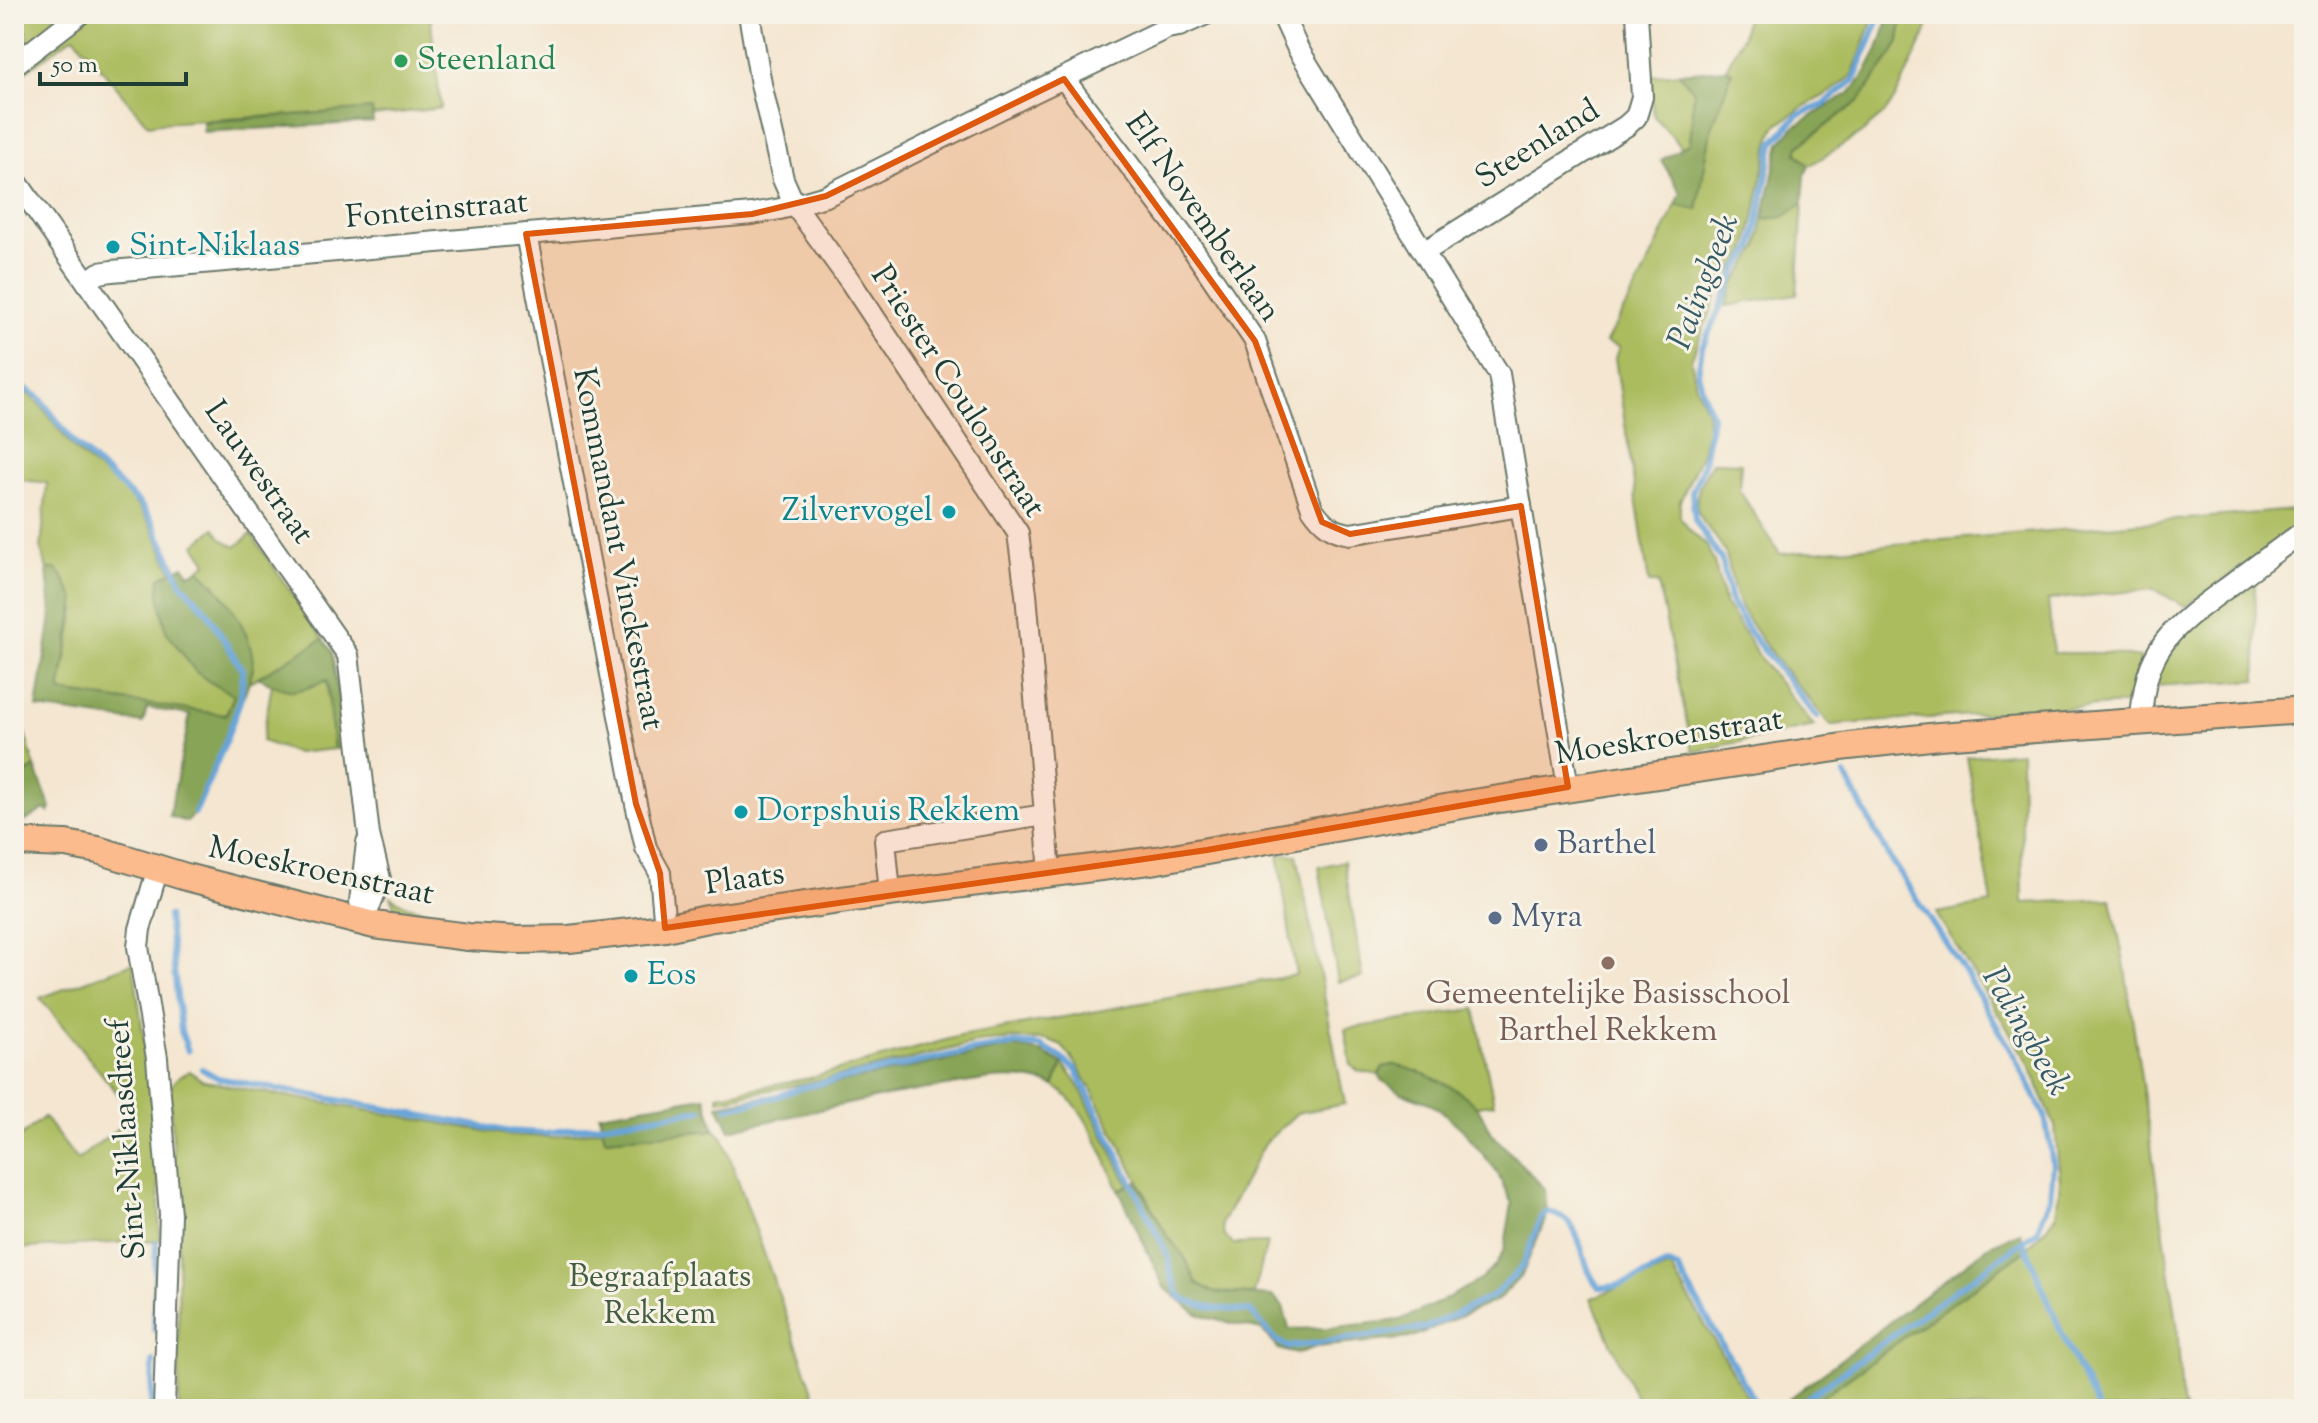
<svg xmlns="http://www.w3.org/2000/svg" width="2318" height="1423" viewBox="0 0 2318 1423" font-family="'Sorts Mill Goudy',serif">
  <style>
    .green { fill: #abbc5f; stroke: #657c4a; stroke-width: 2 }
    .forest { fill: #88a456; stroke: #547045; stroke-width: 2 }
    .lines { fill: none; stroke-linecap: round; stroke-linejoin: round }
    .stream { stroke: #68a4d9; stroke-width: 6 }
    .minor-casing { stroke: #6a786b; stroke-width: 24 }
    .major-casing { stroke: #6a786b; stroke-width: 30 }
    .minor { stroke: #fff; stroke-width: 20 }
    .major { stroke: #fbbb8d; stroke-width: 26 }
    .marked { fill: #de580e; fill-opacity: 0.2; stroke: #de580e; stroke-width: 6; stroke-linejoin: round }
    .leisure-dot { fill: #2e9e5b; stroke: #f7f3e8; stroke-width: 3 }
    .culture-dot { fill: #0f9aa8; stroke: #f7f3e8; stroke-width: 3 }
    .service-dot { fill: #5c6f8a; stroke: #f7f3e8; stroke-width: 3 }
    .education-dot { fill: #8d6e63; stroke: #f7f3e8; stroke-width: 3 }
    .labels { text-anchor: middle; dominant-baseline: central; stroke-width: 6; stroke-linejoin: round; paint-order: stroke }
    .leisure-label { font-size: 32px; fill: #27864d; stroke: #f7f3e8; text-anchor: start }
    .street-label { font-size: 32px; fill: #1f3d34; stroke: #f7f3e8 }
    .culture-label { font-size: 32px; fill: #0d838f; stroke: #f7f3e8; text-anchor: start }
    .service-label { font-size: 32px; fill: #4e5e75; stroke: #f7f3e8; text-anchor: start }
    .education-label { font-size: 32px; fill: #785e54; stroke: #f7f3e8 }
    .park-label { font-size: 32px; fill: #425d3f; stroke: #f7f3e8 }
    .water-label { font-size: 34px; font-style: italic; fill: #355c66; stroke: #f7f3e8 }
  </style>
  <rect width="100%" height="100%" fill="#f7f3e8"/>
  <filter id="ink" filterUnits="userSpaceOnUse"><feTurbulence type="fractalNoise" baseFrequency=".0125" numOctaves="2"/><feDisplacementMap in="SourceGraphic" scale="16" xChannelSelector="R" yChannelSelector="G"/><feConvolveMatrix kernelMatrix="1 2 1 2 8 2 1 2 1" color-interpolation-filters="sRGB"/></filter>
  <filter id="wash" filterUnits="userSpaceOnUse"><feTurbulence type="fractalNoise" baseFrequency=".006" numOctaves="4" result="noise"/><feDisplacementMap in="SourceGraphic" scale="32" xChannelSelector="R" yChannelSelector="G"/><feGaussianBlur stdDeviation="1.8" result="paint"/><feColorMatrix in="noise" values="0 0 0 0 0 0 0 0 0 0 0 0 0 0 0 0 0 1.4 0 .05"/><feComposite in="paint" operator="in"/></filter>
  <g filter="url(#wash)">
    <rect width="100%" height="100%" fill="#f4e6d0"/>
    <g class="green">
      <path d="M23 14H430L441 108 373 116 372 110 160 123 148 125 74 36 14 80V49L28 38Z"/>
      <path d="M1746 14H1875L1852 76 1831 92 1801 108 1775 127 1769 143 1748 246 1740 261 1722 282 1691 360 1696 386 1707 411 1708 426 1702 453 1680 501V517L1689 530 1706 545 1714 562 1725 603 1765 665 1814 726 1693 752 1658 583H1649L1615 358 1619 347 1606 342 1640 281 1676 205 1697 210 1711 130 1732 72 1726 69 1743 35Z"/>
      <path d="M1903 14H1931L1925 35 1895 99 1884 114 1860 134 1809 166 1796 153 1800 145 1859 101 1893 53 1899 41Z"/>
      <path d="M1679 73 1694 91 1690 143 1682 148 1654 116 1649 76Z"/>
      <path d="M1803 203 1797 294 1726 306 1733 286 1758 247 1763 219 1783 217Z"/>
      <path d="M14 384C47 405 50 420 73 447 89 464 108 476 125 492 149 514 159 543 172 572L160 578 235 695 225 715 60 692 75 610 55 569H47L41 550 47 483 14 479Z"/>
      <path d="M1712 462 1741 463 1739 490 1780 554 2304 509V524L2185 607 2154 589 2048 600 2053 653H2107L2141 658 2132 701 2125 704 1830 725C1800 687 1765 650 1741 608 1732 591 1732 573 1726 555 1720 537 1701 526 1697 508 1694 492 1705 476 1712 462Z"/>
      <path d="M215 528 221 538 236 547 251 534 323 639 247 684 253 670 206 576 199 570 207 563 195 545Z"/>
      <path d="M2255 577 2257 680 2152 686 2171 645 2194 622Z"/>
      <path d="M327 680 334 749 296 753 262 741 272 684C296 695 304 690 327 680Z"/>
      <path d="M14 703 19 705 23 728 35 767 25 773 19 799 26 821 14 822Z"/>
      <path d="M2021 752 2023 903 2111 899 2124 962 2177 1322 2182 1403 2186 1409H1805L2027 1249 2056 1216 2060 1181 2055 1126 2028 1062 1936 913 1992 903 1967 757Z"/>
      <path d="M1278 854 1297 855 1345 1104 1297 1113 1265 1143 1222 1223 1224 1236 1234 1244 1267 1243 1254 1294 1213 1292 1197 1283 1185 1258 1165 1232 1094 1094 1075 1062 1062 1046 1047 1040 1013 1039 980 1042 837 1077 719 1100 718 1095 810 1078 960 1036 1296 975Z"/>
      <path d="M1344 861 1363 977 1338 982 1319 867Z"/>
      <path d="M391 897 407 906 466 922 397 914Z"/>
      <path d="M133 963 150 1082 158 1162 160 1240 14 1249V1142L44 1117 77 1160 135 1115 40 998Z"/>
      <path d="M1475 1009 1494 1104 1477 1106 1455 1091 1394 1065 1383 1067 1379 1075 1358 1071 1351 1065 1345 1029Z"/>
      <path d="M1063 1064 1078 1084 1129 1185 1119 1190C1103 1156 1087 1106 1054 1086Z"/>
      <path d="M189 1071 202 1080 239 1088 508 1135 553 1137 603 1129 606 1139 715 1130 723 1138 817 1402 670 1409H179L178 1237 170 1086 177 1078Z"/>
      <path d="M1671 1267 1754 1409H1641L1591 1298Z"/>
    </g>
    <g class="forest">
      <path d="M1890 14H1903L1899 41 1893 53 1859 101 1800 145 1797 153 1809 166 1805 175 1803 203 1783 217 1763 219 1780 143 1794 127 1851 92 1865 74 1878 49Z"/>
      <path d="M1726 69 1732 72 1711 130 1697 210 1676 205 1681 193 1661 160 1690 143 1694 91 1679 73Z"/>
      <path d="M372 109 373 122 203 132V122Z"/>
      <path d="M184 566 189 574 199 570C223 588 258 640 252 672 249 689 233 717 226 735L225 743 195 813 187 822 169 816 190 715 147 708 143 723 37 708 51 616 47 569H55L61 574 75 599 60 692 226 715 234 695 208 681 195 671 166 631 159 595 160 578Z"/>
      <path d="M323 639 332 651 345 749H334L327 680C290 694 294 695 258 677Z"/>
      <path d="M35 767 51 808 49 813 44 809 26 821C18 799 11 781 35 767Z"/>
      <path d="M1013 1047 1041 1052 1063 1064 1054 1086C1017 1071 978 1081 940 1087 869 1098 800 1114 730 1130L718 1105C817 1089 915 1066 1013 1047Z"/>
      <path d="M1394 1065C1417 1069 1461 1088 1476 1106 1483 1113 1486 1126 1492 1134L1545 1189 1547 1215 1522 1275 1498 1300 1410 1338 1316 1347 1296 1354 1279 1349 1262 1330 1209 1318 1196 1313 1164 1287 1119 1190 1137 1181 1165 1232 1185 1258 1197 1283 1214 1292 1273 1296 1283 1306 1289 1329 1327 1328 1400 1320 1438 1303 1481 1279 1495 1266 1504 1250 1512 1204 1496 1170 1463 1130 1443 1112 1427 1102 1402 1093 1383 1081 1379 1075 1383 1067Z"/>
      <path d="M705 1097 715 1130 605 1139 599 1114Z"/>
      <path d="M2020 1232 2027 1249 1805 1409H1796L1789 1399 1992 1244Z"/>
    </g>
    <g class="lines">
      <g class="stream">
        <path d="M14 381 40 398 74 443 139 503 152 521 182 584 206 610 243 671 241 698 225 743 195 813"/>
        <path d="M1817 717 1750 633 1731 601 1722 561 1695 520 1692 492 1703 467 1712 416 1704 396 1698 373 1702 348 1737 270 1753 247 1773 143 1798 115 1823 105 1854 80 1881 14"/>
        <path d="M168 916 181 1031 188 1051"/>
        <path d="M202 1069 218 1078 506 1131 545 1133 702 1110"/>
        <path d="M727 1108 775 1097 800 1088 970 1051 1016 1044 1040 1046 1060 1057 1076 1070 1169 1258 1171 1275 1180 1297C1203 1309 1225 1309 1250 1311L1276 1340 1288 1347 1425 1328 1493 1296 1514 1276 1523 1265 1541 1217 1547 1212C1587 1217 1577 1265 1599 1287 1622 1289 1647 1274 1668 1264L1678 1268 1759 1409"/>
        <path d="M2023 1240 2062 1334 2098 1409"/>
        <path d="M154 1330 156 1243"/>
        <path d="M151 1409 153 1361"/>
        <path d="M1792 1409 2037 1231 2050 1198 2053 1165 2045 1116 2014 1055 1965 972 1889 857 1845 775"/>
      </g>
    </g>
  </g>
  <g filter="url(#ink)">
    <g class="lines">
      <defs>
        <g id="minor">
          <path d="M749 14 761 84 783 179 794 204 850 281 1018 533 1026 594 1050 872"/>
          <path d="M1282 14 1298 49 1499 374 1521 506"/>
          <path d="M14 65 80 14"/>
          <path d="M1064 79 1190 245 1255 341 1312 508C1323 524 1332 531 1350 534L1521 506 1568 787"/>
          <path d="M14 178 348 655 369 835 380 879 367 913"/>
          <path d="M526 234 636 804 646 848 660 873 665 928"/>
          <path d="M1424 252 1626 126 1636 117 1642 97 1637 14"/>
          <path d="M87 282 99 273 112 271 752 214 780 209 826 196 1034 92 1167 28 1179 26 1206 14"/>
          <path d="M2141 722C2144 647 2172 628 2228 587 2253 568 2279 549 2304 531"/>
          <path d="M367 843 360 902 368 915"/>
          <path d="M158 868 140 929 138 947 157 1058 170 1214 164 1409"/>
          <path d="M890 893 885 840 1045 815"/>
        </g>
        <path id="major" d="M14 842 66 844 98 850 186 877 374 925 468 937 518 940 569 939 665 928 707 919 890 893 1157 860 1473 803 1849 746 1939 736 2304 710"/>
      </defs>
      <use href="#minor" class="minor-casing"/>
      <use href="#major" class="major-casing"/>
      <use href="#minor" class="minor"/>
      <use href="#major" class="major"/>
    </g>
  </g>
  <path class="marked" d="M1064 79 1255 341 1322 522 1350 534 1521 506 1568 787 1207 850 665 928 660 873 636 804 526 234 752 214 826 196Z"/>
  <circle class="leisure-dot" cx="401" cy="61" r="8"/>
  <g class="culture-dot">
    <circle cx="113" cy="247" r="8"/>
    <circle cx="949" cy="512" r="8"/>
    <circle cx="741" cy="812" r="8"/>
    <circle cx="631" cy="976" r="8"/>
  </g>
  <g class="service-dot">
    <circle cx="1541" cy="845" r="8"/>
    <circle cx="1495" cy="918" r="8"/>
  </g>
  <circle class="education-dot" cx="1608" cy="963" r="8"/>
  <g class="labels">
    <g class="leisure-label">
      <text x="417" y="61">Steenland</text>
    </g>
    <g class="street-label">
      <text transform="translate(1538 145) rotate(-32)">Steenland</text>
      <text transform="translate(437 211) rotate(-5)">Fonteinstraat</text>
      <text transform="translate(1202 218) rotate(55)">Elf Novemberlaan</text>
      <text transform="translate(957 392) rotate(57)">Priester Coulonstraat</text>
      <text transform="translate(258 473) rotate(55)">Lauwestraat</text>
      <text transform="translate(617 549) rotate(79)">Kommandant Vinckestraat</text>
      <text transform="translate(1669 738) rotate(-9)">Moeskroenstraat</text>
      <text transform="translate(321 872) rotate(12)">Moeskroenstraat</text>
      <text transform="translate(745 880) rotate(-8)">Plaats</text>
      <text transform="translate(128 1139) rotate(-94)">Sint-Niklaasdreef</text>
    </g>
    <g class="culture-label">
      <text x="129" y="247">Sint-Niklaas</text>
      <text x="933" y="512" text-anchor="end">Zilvervogel</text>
      <text x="757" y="812">Dorpshuis Rekkem</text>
      <text x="647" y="976">Eos</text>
    </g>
    <g class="service-label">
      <text x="1557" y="845">Barthel</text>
      <text x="1511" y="918">Myra</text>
    </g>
    <g class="education-label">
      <text x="1608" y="995">Gemeentelijke Basisschool<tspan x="1608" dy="37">Barthel Rekkem</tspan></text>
    </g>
    <g class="park-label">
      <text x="660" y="1278">Begraafplaats<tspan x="660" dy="37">Rekkem</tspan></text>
    </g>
    <g class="water-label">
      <text transform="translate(1705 282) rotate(-69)">Palingbeek</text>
      <text transform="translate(2025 1032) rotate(60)">Palingbeek</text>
    </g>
  </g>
  <rect width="2318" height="1423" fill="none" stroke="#f7f3e8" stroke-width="48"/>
  <path d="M40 72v12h146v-12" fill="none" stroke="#1f3d34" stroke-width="4"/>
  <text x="52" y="72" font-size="24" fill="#1f3d34" stroke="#f7f3e8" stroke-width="6" paint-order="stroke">50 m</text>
</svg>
